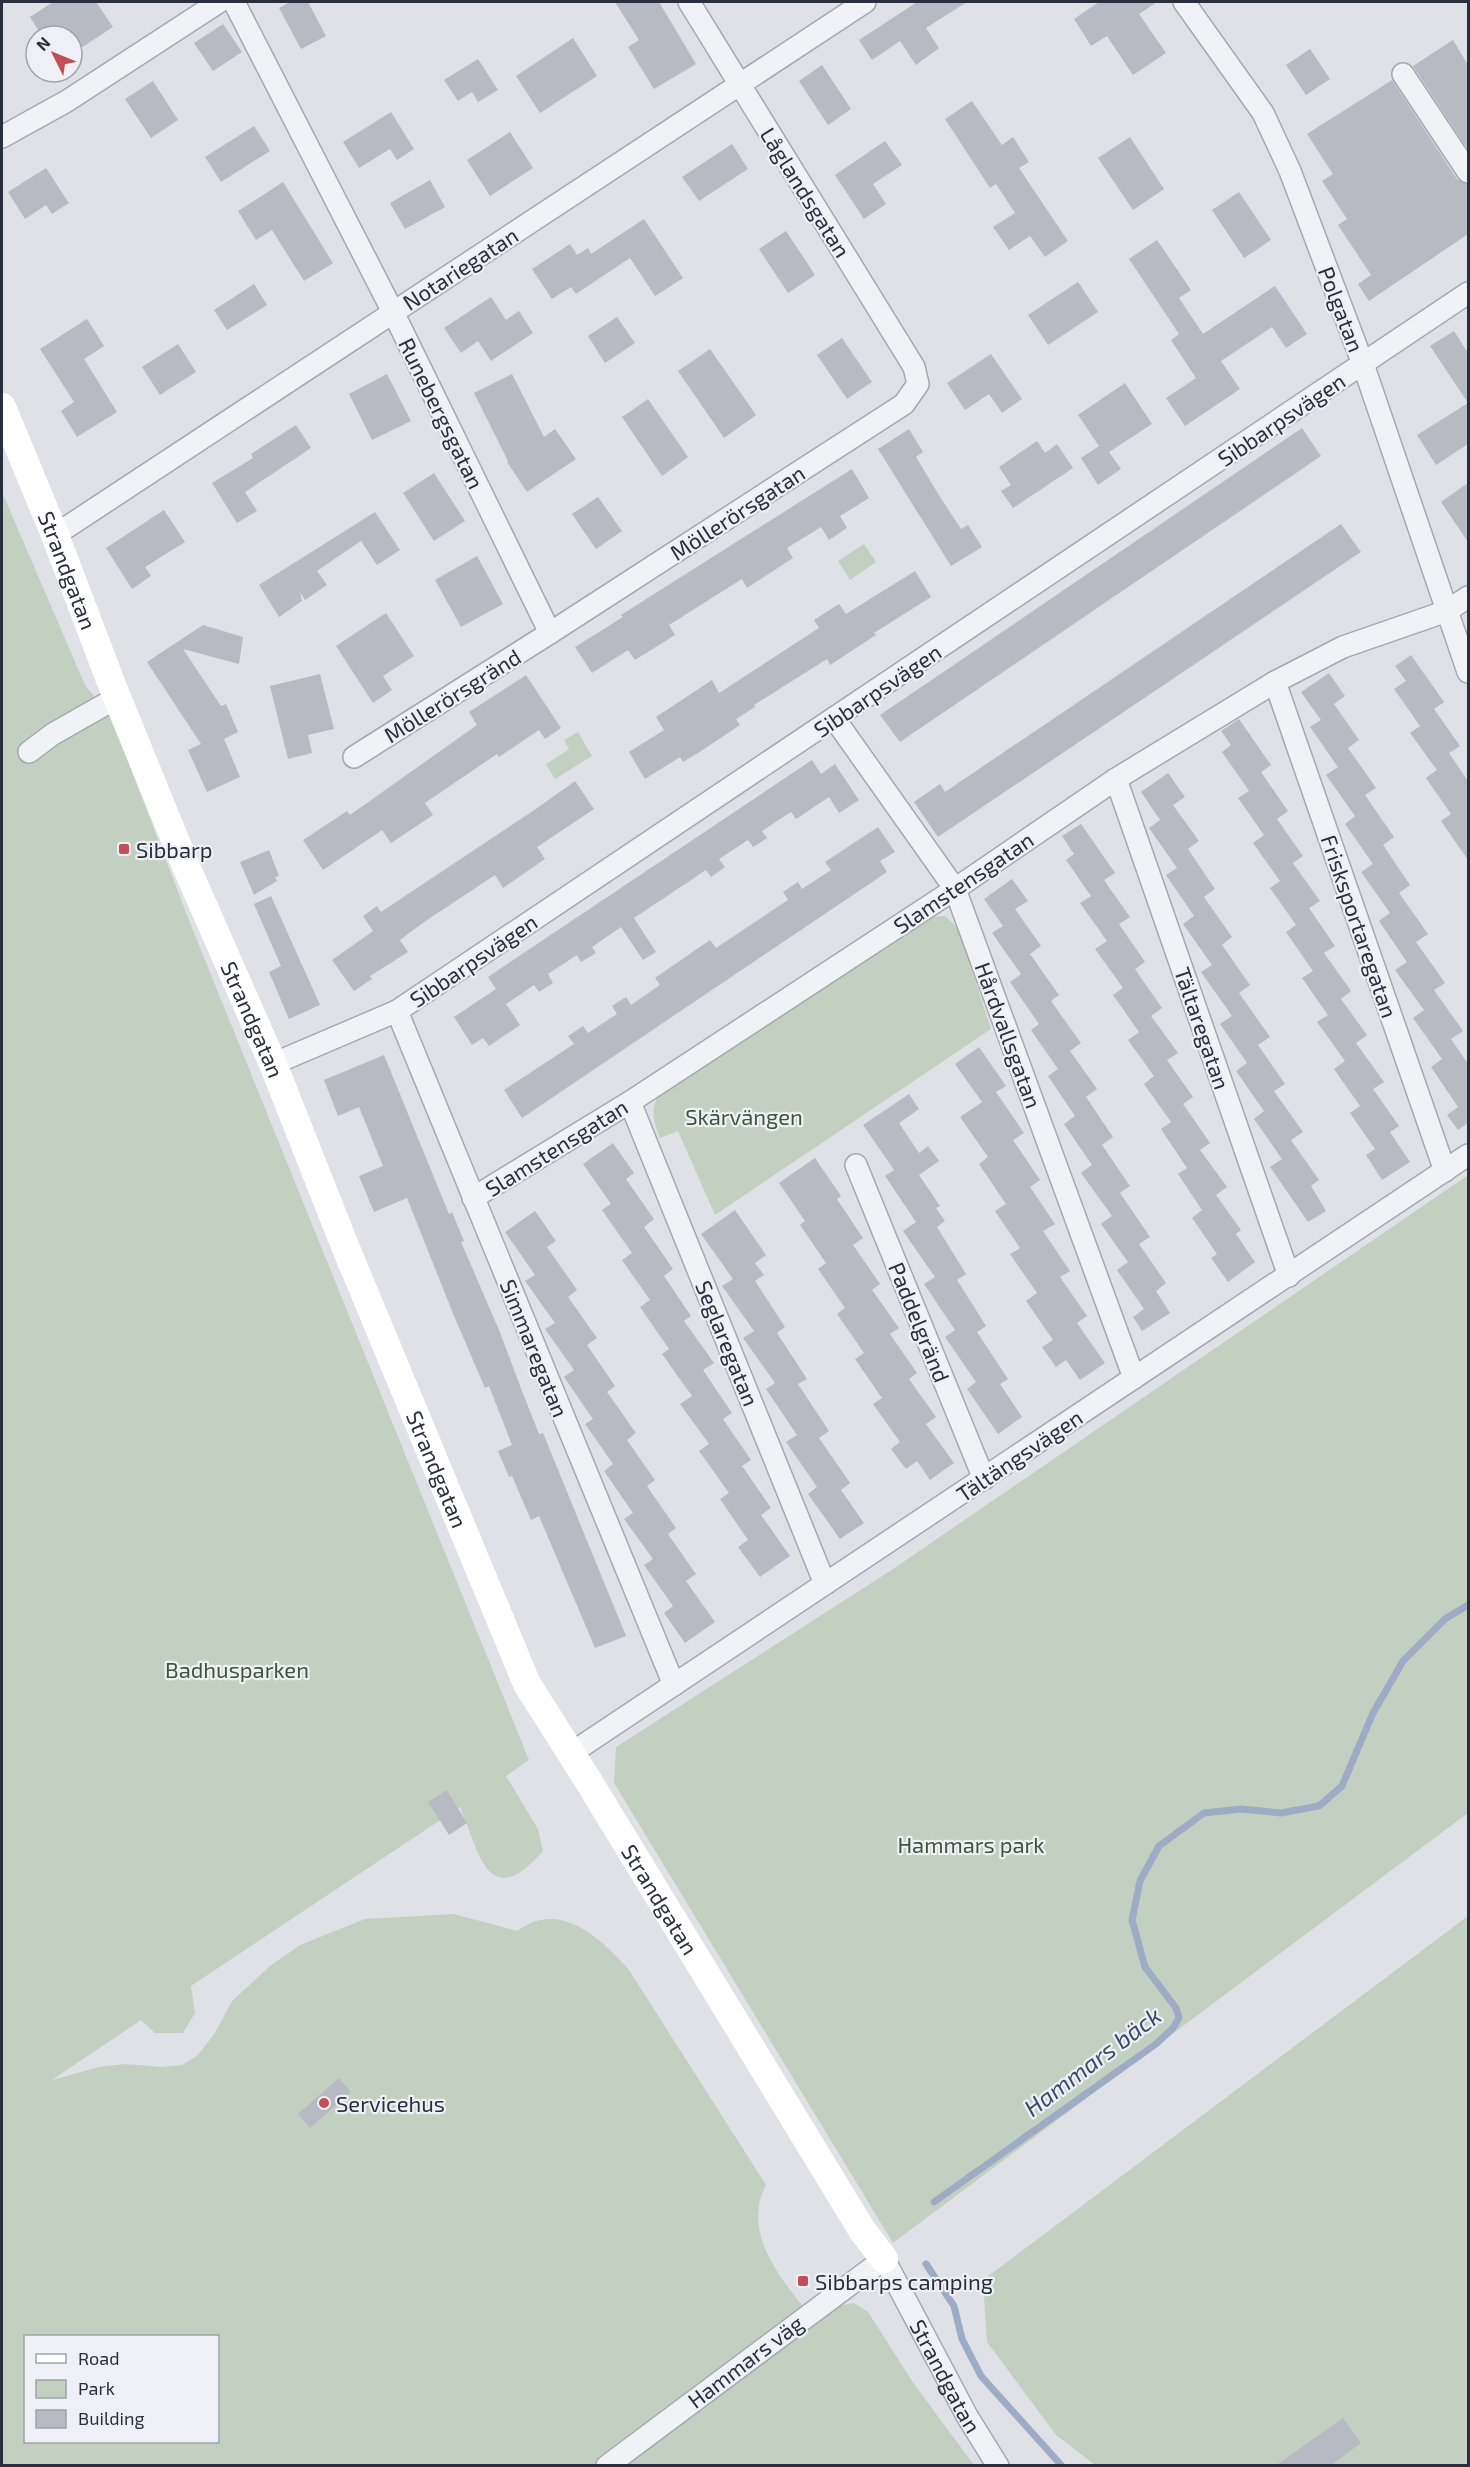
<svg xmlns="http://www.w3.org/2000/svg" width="1470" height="2467" viewBox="0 0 1470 2467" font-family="'Exo 2',sans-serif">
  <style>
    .green { fill: #c3d0c1; fill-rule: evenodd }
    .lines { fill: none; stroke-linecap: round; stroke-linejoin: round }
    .stream { stroke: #9dacc4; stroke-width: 7 }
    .building { fill: #b7bac3 }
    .street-casing { stroke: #a5a8b0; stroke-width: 24 }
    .street { stroke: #f1f2f5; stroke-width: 21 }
    .secondary { stroke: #fff; stroke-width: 28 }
    .poi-dot { fill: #c04f57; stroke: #eef0f5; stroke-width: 2 }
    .labels { text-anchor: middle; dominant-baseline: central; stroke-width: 4.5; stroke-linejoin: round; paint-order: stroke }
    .street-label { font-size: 22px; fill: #292f3c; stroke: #eef0f5 }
    .poi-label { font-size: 22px; fill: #292f3c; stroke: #eef0f5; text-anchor: start }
    .park-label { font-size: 22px; fill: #3b5738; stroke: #eef0f5 }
    .water-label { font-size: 24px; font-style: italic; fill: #384b6c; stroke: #eef0f5 }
  </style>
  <rect width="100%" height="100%" fill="#dfe1e7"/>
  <g class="green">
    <path d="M2 492 85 685 111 717 192 928 529 1760 506 1776 538 1829 543 1851C487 1915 479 1850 460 1807L191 1986 195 2013 183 2033H155L141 2020 52 2080 99 2067 125 2064 162 2067 182 2065 198 2055 215 2033 232 2001 270 1966 300 1945 365 1919 454 1914 517 1931C522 1928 528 1924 533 1922 571 1908 607 1945 629 1970L766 2185C739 2236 787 2285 816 2323L839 2306 847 2304 854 2303 868 2312 914 2384 974 2465H2ZM26 2336H218V2442H26Z"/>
    <path d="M864 544 876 562 850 580 838 561Z"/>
    <path d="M578 732 592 756 555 779 546 764 569 749 564 740Z"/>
    <path d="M945 916 958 928 991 1029 715 1215 678 1131 660 1138C654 1121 648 1107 662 1092L930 917Z"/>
    <path d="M1468 1175V1813L893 2243 614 1783 616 1747 890 1571Z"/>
    <path d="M1468 1916V2465H1095L1056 2435 987 2342 983 2280Z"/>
  </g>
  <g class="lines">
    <g class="stream">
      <path d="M934 2202 1156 2044 1173 2028 1179 2018 1176 2008 1145 1967 1132 1920 1140 1881 1159 1846 1204 1813 1241 1809 1281 1813 1319 1806 1342 1786 1373 1713 1403 1661 1445 1619 1468 1605"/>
      <path d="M926 2264 954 2306 962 2339 981 2376 1062 2466"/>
    </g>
  </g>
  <g class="building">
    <path d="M53 2H96L113 27 72 54V36H42L30 17Z"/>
    <path d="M290 2H308L326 36 301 49 279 8Z"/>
    <path d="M615 2H659L696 64 654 89 628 47 639 40Z"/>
    <path d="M917 2H967L926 28 939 48 916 65 900 41 872 60 859 40Z"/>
    <path d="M1099 2H1157L1139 14 1166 53 1133 75 1107 36 1091 46 1074 19Z"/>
    <path d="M223 24 242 52 213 71 194 43Z"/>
    <path d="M573 38 597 76 540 113 516 76Z"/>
    <path d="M1453 40 1468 65V150L1413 66Z"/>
    <path d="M1310 49 1330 79 1306 95 1286 65Z"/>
    <path d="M478 59 498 90 478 102 472 92 458 101 444 80Z"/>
    <path d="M822 65 851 109 828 125 799 81Z"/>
    <path d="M1392 80 1457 179 1468 185V234L1369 301 1358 284 1371 275 1338 225 1347 219 1322 181 1333 174 1307 134Z"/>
    <path d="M153 81 178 120 151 138 125 99Z"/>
    <path d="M972 101 1002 145 1013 137 1029 162 1019 168 1068 241 1045 257 1030 236 1009 250 993 227 1015 213 996 184 990 188 945 119Z"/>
    <path d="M391 112 414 149 397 160 390 149 359 168 343 142Z"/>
    <path d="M254 126 270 151 221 182 205 157Z"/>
    <path d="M510 132 533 168 490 196 467 160Z"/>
    <path d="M1130 137 1164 189 1133 210 1098 158Z"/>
    <path d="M885 141 902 165 873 184 886 204 864 219 835 175Z"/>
    <path d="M732 144 748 169 699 201 682 177Z"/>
    <path d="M46 168 69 203 52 214 46 205 25 219 8 192Z"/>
    <path d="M430 180 445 207 405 229 390 203Z"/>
    <path d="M283 182 333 263 304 281 272 230 256 240 238 211Z"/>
    <path d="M1239 192 1271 240 1244 258 1212 210Z"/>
    <path d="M644 219 683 278 655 296 630 258 576 294 571 287 552 299 532 269 570 244 577 255 588 248 591 254Z"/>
    <path d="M786 231 815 275 788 293 759 249Z"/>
    <path d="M1157 240 1191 290 1179 298 1203 334 1275 286 1307 334 1286 348 1272 327 1221 361 1240 389 1185 426 1166 398 1196 378 1171 340 1179 334 1129 259Z"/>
    <path d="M1078 282 1098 312 1048 345 1028 315Z"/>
    <path d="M254 284 267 305 227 330 214 310Z"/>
    <path d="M491 297 506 320 519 311 533 333 491 361 478 341 461 353 444 328Z"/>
    <path d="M617 317 635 343 605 363 588 336Z"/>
    <path d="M87 319 104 346 84 359 117 412 77 437 61 411 74 402 40 349Z"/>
    <path d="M1454 331 1468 353V444L1436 465 1417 435 1468 403 1430 346Z"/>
    <path d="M842 338 872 382 847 399 817 355Z"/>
    <path d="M178 344 196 372 160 395 142 367Z"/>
    <path d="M710 349 756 415 724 438 678 371Z"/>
    <path d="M991 354 1022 399 1002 413 989 394 965 410 947 383Z"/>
    <path d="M387 374 411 421 372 440 349 394Z"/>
    <path d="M512 374 544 437 555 429 576 459 527 492 507 462 508 461 474 393Z"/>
    <path d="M1125 383 1152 424 1109 452 1121 469 1098 485 1081 458 1099 446 1078 415Z"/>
    <path d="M648 399 688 457 662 476 622 417Z"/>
    <path d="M296 425 311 448 245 492 257 511 237 523 212 483 253 458 251 454Z"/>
    <path d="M1302 428 1321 456 900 742 880 715Z"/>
    <path d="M909 429 923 452 916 457 937 492 961 529 968 525 982 547 951 566 878 449Z"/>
    <path d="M1037 441 1045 453 1057 444 1073 468 1013 508 1001 491 1011 485 999 467Z"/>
    <path d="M852 469 869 498 840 516 847 528 829 540 821 527 787 548 793 558 747 588 742 579 669 625 675 635 635 660 628 650 592 673 575 647 623 617 621 615 662 589Z"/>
    <path d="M434 473 465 521 434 541 403 493Z"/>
    <path d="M1468 483V542L1441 502Z"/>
    <path d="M598 497 622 531 596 549 572 514Z"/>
    <path d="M164 510 185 542 145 567 151 576 132 589 106 548Z"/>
    <path d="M375 512 400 550 377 565 361 541 317 571 327 585 305 600 300 592 302 601 279 617 259 585Z"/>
    <path d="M1341 524 1361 552 938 837 914 802 940 784 945 792Z"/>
    <path d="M477 556 503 604 461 627 435 580Z"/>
    <path d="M915 571 931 597 874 633 876 635 830 665 827 659 754 705 755 707 736 719 740 725 701 751 683 762 680 757 645 779 629 752 664 730 656 717 712 680 719 693 819 628 814 620 839 604 846 614Z"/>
    <path d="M386 613 414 656 383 676 392 690 373 703 336 646Z"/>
    <path d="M203 625 243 637 239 664 183 649 221 706 226 704 238 732 224 739 240 777 207 792 188 750 201 744 147 662Z"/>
    <path d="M1411 655 1444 702 1434 709 1460 746 1449 753 1468 781V860L1441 821 1451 814 1426 778 1437 770 1410 733 1420 726 1394 689 1406 681 1395 666Z"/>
    <path d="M1329 673 1345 696 1334 704 1359 740 1348 748 1376 788 1365 795 1394 837 1383 845 1410 885 1399 893 1428 934 1416 942 1445 983 1434 990 1463 1031 1451 1039 1468 1064V1123L1458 1130 1447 1115 1458 1107 1431 1067 1442 1059 1413 1018 1424 1010 1395 970 1407 962 1379 921 1390 913 1361 872 1373 864 1345 824 1355 816 1326 775 1338 767 1310 727 1321 720 1301 692Z"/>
    <path d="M320 674 334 729 308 735 312 753 288 759 270 686Z"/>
    <path d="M526 675 561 728 545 739 539 730 499 757 497 754 425 803 433 815 391 843 382 830 323 870 303 840 347 811 350 815 477 725 469 712Z"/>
    <path d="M1239 719 1271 765 1261 772 1288 811 1277 819 1303 856 1293 863 1320 901 1309 908 1335 946 1324 953 1351 991 1341 999 1367 1035 1356 1043 1384 1082 1373 1089 1399 1126 1390 1132 1410 1162 1382 1180 1366 1155 1375 1149 1350 1113 1360 1106 1334 1069 1345 1061 1317 1022 1328 1015 1302 978 1313 971 1286 932 1296 925 1270 888 1280 881 1253 843 1264 835 1238 798 1249 791 1222 752 1231 745 1221 731Z"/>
    <path d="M812 760 821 774 835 764 859 800 839 813 829 797 796 819 791 812 762 831 767 838 753 847 748 840 719 859 725 867 711 877 706 870 634 918 656 952 643 960 621 927 592 947 596 953 581 962 577 955 548 974 553 983 539 992 534 985 506 1004 520 1025 489 1046 483 1038 472 1045 454 1017 496 989 488 977Z"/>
    <path d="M1168 773 1185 797 1173 805 1199 841 1188 849 1215 889 1204 897 1232 937 1222 945 1250 985 1239 993 1270 1037 1258 1045 1285 1084 1274 1091 1303 1132 1291 1140 1319 1180 1311 1186 1326 1211 1308 1222 1270 1167 1282 1159 1254 1119 1264 1111 1236 1071 1247 1063 1220 1024 1232 1016 1201 972 1212 965 1183 924 1194 916 1166 875 1177 868 1149 828 1160 820 1141 792Z"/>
    <path d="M575 781 594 809 537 847 545 859 503 888 495 875 424 922 400 940 408 952 370 976 372 979 354 991 332 960 373 931 363 916 377 906 381 912 533 811Z"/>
    <path d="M1081 824 1115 873 1104 880 1130 917 1119 924 1145 962 1135 969 1162 1008 1151 1016 1178 1053 1167 1060 1193 1097 1183 1104 1210 1143 1200 1150 1227 1187 1216 1195 1241 1230 1236 1234 1255 1262 1228 1282 1211 1258 1217 1254 1192 1218 1202 1210 1178 1174 1187 1168 1161 1129 1171 1122 1144 1084 1154 1076 1128 1040 1139 1032 1113 995 1123 988 1095 949 1107 941 1080 903 1091 896 1066 860 1074 854 1062 836Z"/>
    <path d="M878 827 895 852 880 861 887 872 522 1118 504 1090 574 1044 568 1036 583 1026 588 1033 617 1014 612 1006 626 997 631 1005 660 985 655 978 710 940 716 948 788 900 783 892 798 882 802 889 831 870 825 862Z"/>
    <path d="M269 850 279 876 275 877 277 881 254 895 240 862Z"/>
    <path d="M1012 879 1028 901 1015 909 1041 946 1030 954 1059 995 1051 1001 1081 1043 1070 1051 1097 1089 1086 1097 1113 1137 1102 1145 1130 1186 1120 1193 1150 1237 1139 1244 1166 1283 1156 1291 1170 1313 1142 1331 1133 1317 1144 1309 1117 1270 1128 1262 1101 1224 1112 1216 1081 1173 1092 1165 1064 1124 1075 1116 1048 1076 1058 1069 1031 1030 1039 1024 1010 982 1021 974 992 933 1003 926 984 899Z"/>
    <path d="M271 896 320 1005 289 1019 269 972 281 966 254 904Z"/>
    <path d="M979 1047 1006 1086 996 1092 1024 1133 1013 1140 1040 1180 1030 1187 1055 1224 1043 1231 1070 1271 1060 1277 1087 1316 1077 1323 1105 1363 1080 1380 1066 1360 1056 1367 1042 1347 1053 1340 1026 1301 1037 1293 1010 1254 1020 1248 995 1211 1006 1204 979 1164 988 1157 960 1117 982 1102 955 1064Z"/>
    <path d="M384 1055 449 1214 452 1212 464 1241 461 1242 499 1330 522 1391 539 1434 543 1433 626 1636 595 1648 539 1516 531 1520 512 1476 509 1477 498 1451 512 1445 489 1386 485 1388 454 1316 407 1198 374 1212 359 1176 383 1166 359 1107 338 1116 324 1080Z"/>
    <path d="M909 1094 919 1109 899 1123 919 1153 928 1146 939 1161 919 1175 940 1206 936 1208 945 1221 937 1227 966 1274 957 1280 986 1326 977 1332 1008 1379 1000 1384 1022 1417 998 1434 967 1389 976 1382 945 1337 955 1330 924 1284 935 1277 903 1231 916 1222 885 1176 894 1170 863 1125Z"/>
    <path d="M613 1143 634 1173 626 1179 654 1219 644 1227 673 1269 664 1276 691 1316 684 1321 714 1363 703 1370 732 1413 723 1419 751 1460 742 1466 771 1508 761 1515 790 1556 760 1577 738 1547 748 1540 720 1499 729 1493 699 1451 709 1444 680 1404 692 1396 662 1354 669 1349 640 1307 650 1300 622 1260 632 1253 602 1210 611 1204 583 1164Z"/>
    <path d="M815 1158 841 1196 837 1199 863 1238 853 1245 880 1284 872 1290 899 1328 890 1334 917 1373 909 1379 936 1417 926 1424 954 1463 930 1480 917 1461 906 1469 891 1449 900 1442 873 1404 882 1398 855 1359 864 1353 837 1314 845 1308 818 1269 826 1263 800 1225 805 1221 779 1183Z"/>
    <path d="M735 1210 766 1255 755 1263 764 1275 755 1281 785 1327 777 1333 807 1379 798 1384 829 1431 819 1438 850 1483 841 1490 864 1523 840 1539 808 1494 817 1487 786 1442 797 1435 766 1389 775 1383 743 1338 754 1331 722 1286 733 1279 701 1234Z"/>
    <path d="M535 1211 556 1241 547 1247 577 1290 568 1297 597 1338 587 1345 615 1386 607 1392 636 1433 627 1440 655 1480 647 1486 676 1528 668 1534 696 1574 686 1581 715 1622 685 1643 664 1613 673 1606 644 1565 653 1559 624 1519 633 1513 604 1471 613 1464 585 1424 593 1419 564 1377 574 1370 545 1329 555 1323 525 1281 535 1275 505 1232Z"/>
    <path d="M447 1790 467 1823 449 1835 428 1802Z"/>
    <path d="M339 2078 351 2092 310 2128 298 2114Z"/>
    <path d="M1343 2418 1361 2443 1330 2466H1275Z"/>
  </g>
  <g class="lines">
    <defs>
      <g id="street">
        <path d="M234 2 393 312 550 633"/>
        <path d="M1184 2 1263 113 1290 171 1363 364 1468 672"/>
        <path d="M1403 74 1468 172"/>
        <path d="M2 137 67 101 219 2"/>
        <path d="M55 535 865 2"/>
        <path d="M1275 682 1445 1171"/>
        <path d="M834 718 955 889 1134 1378"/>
        <path d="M29 752 53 734 118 697"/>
        <path d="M354 757 550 633 904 404 918 384 914 367 689 2"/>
        <path d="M1116 779 1289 1276"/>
        <path d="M397 1011 674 1685"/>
        <path d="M273 1064 397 1011 1468 293"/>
        <path d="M630 1102 825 1584"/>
        <path d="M856 1165 984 1479"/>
        <path d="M473 1198 630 1102 955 889 1116 779 1275 682 1343 647 1447 611 1468 597"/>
        <path d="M570 1754 1468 1155"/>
        <path id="s1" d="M607 2466 884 2259 967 2416 998 2466"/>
      </g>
    </defs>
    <use href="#street" class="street-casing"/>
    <use href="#street" class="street"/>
    <path class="secondary" id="s2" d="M2 407 55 535 112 685 185 864 273 1064 345 1246 527 1684 589 1782 862 2230 884 2259"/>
  </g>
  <g class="poi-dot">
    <rect x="118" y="843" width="12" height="12" rx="3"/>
    <circle cx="324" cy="2103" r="6"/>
    <rect x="797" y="2275" width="12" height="12" rx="3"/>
  </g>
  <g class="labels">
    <g class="street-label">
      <text transform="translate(806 192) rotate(58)">Låglandsgatan</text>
      <text transform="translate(460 268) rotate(-33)">Notariegatan</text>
      <text transform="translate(1342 309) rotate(69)">Polgatan</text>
      <text transform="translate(442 413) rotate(64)">Runebergsgatan</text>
      <text transform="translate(1281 419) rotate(-34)">Sibbarpsvägen</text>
      <text transform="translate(737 512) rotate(-33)">Möllerörsgatan</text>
      <text stroke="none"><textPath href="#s2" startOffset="176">Strandgatan</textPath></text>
      <text transform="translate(877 690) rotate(-34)">Sibbarpsvägen</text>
      <text transform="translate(452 695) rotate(-32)">Möllerörsgränd</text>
      <text transform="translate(963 882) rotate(-34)">Slamstensgatan</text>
      <text transform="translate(1360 926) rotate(71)">Frisksportaregatan</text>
      <text transform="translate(473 960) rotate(-34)">Sibbarpsvägen</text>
      <text stroke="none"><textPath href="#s2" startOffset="662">Strandgatan</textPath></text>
      <text transform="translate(1203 1028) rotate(71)">Tältaregatan</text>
      <text transform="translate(1009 1035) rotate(70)">Hårdvallsgatan</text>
      <text transform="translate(556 1147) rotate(-32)">Slamstensgatan</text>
      <text transform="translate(920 1322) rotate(68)">Paddelgränd</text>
      <text transform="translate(728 1343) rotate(68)">Seglaregatan</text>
      <text transform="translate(535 1348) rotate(68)">Simmaregatan</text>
      <text transform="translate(1019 1455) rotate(-34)">Tältängsvägen</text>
      <text stroke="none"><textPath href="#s2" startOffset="1148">Strandgatan</textPath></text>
      <text stroke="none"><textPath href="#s2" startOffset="1634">Strandgatan</textPath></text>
      <text transform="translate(745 2361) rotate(-37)">Hammars väg</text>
      <text stroke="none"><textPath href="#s1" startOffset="478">Strandgatan</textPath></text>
    </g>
    <g class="poi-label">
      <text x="136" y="849">Sibbarp</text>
      <text x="336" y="2103">Servicehus</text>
      <text x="815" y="2281">Sibbarps camping</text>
    </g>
    <g class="park-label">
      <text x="744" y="1116">Skärvängen</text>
      <text x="237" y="1669">Badhusparken</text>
      <text x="971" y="1844">Hammars park</text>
    </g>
    <g class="water-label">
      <text transform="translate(1092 2061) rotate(-37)">Hammars bäck</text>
    </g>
  </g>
  <rect width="1470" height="2467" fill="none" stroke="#292f3c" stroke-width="6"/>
  <rect x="24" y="2335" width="195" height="108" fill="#eef0f5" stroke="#9fa3ab" stroke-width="1.5"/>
  <rect x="36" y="2354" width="30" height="9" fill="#ffffff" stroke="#9fa3ab" stroke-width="1.5"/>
  <text x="78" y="2365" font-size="18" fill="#292f3c">Road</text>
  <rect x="36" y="2380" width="30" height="18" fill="#c3d0c1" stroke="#9fa3ab" stroke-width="1.5"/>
  <text x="78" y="2395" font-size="18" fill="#292f3c">Park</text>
  <rect x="36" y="2410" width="30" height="18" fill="#b7bac3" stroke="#9fa3ab" stroke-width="1.5"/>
  <text x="78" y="2425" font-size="18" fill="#292f3c">Building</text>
  <g transform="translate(54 54) rotate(313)"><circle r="28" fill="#eef0f5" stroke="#9fa3ab" stroke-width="1.5"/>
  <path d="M0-4.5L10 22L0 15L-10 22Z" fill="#c04f57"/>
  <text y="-9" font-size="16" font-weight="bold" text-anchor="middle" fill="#292f3c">N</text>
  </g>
</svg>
